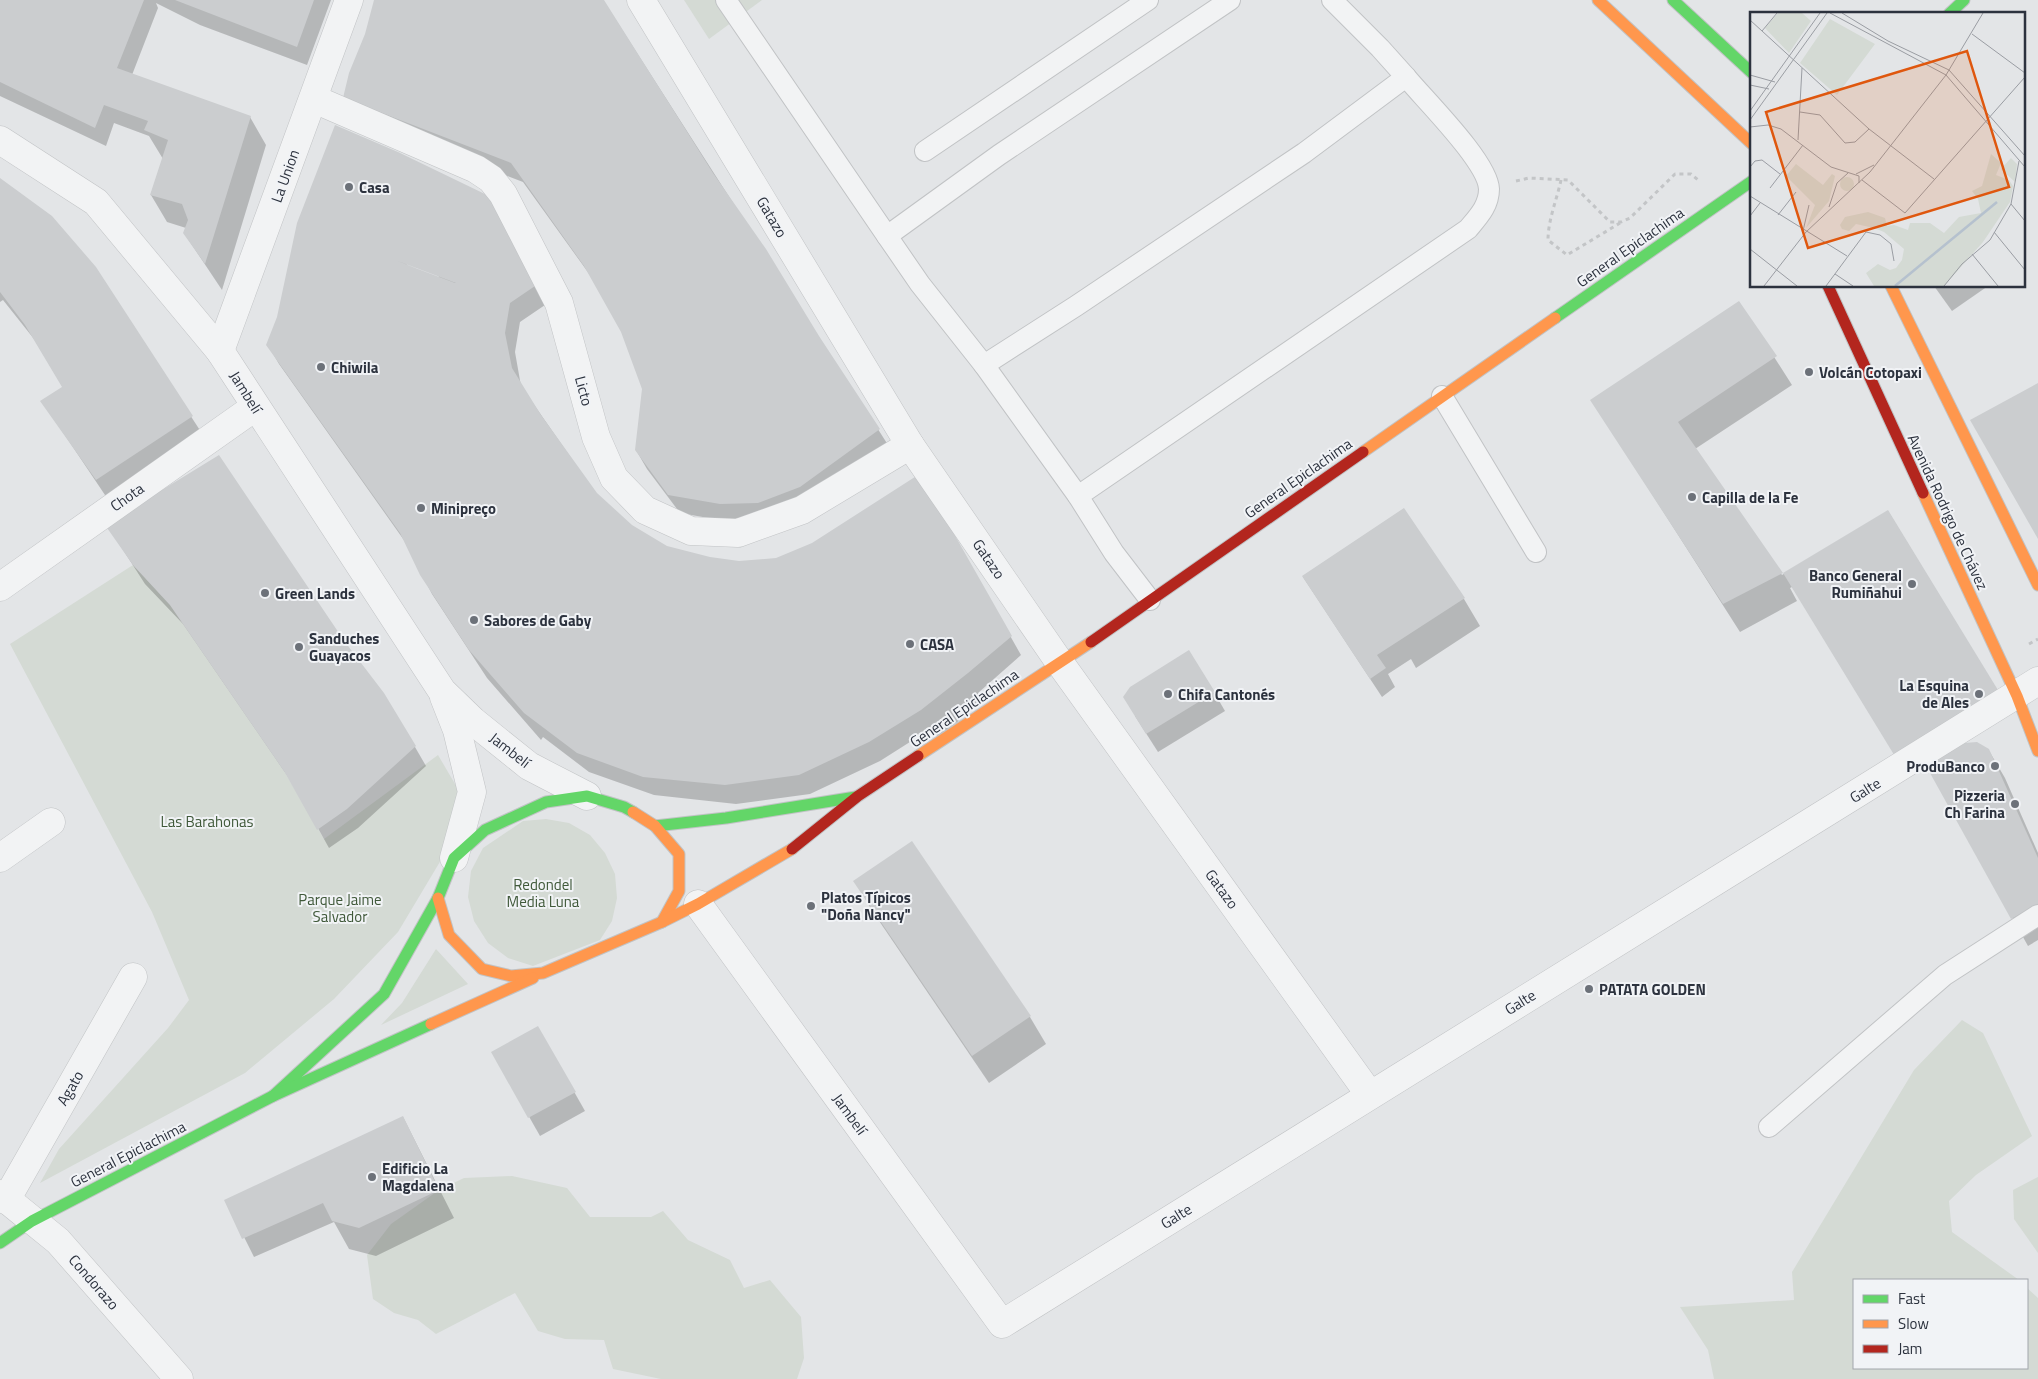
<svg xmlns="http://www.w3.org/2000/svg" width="2038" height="1379" viewBox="0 0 2038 1379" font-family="'Titillium Web',sans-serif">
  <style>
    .green { fill: #d4dad4 }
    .shadow { fill: #0003; fill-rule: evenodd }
    .building { fill: #cbcdcf; fill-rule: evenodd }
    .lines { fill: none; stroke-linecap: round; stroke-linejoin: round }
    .lane-casing { stroke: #c1c3c5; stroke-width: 22 }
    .street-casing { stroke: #c1c3c5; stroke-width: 29 }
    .fast-casing { stroke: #c1c3c5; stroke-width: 13 }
    .slow-casing { stroke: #c1c3c5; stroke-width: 13 }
    .jam-casing { stroke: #c1c3c5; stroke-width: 13 }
    .path { stroke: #c3c5c7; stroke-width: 3; stroke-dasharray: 4 4; stroke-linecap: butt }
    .lane { stroke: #f2f3f4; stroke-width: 20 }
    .street { stroke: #f2f3f4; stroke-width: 28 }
    .fast { stroke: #63d668; stroke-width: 11 }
    .slow { stroke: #ff974d; stroke-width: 11 }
    .jam { stroke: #b3261e; stroke-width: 11 }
    .poi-dot { fill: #6c7179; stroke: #f1f3f6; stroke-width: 2 }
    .labels { text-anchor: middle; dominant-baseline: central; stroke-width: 4; stroke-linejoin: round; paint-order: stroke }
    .street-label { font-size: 15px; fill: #2c323e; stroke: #f1f3f6 }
    .poi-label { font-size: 15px; font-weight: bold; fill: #2c323e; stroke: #f1f3f6; text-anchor: start }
    .park-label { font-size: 15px; fill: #40593a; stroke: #f1f3f6 }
    .inset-river { fill: none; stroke: #b5c1ce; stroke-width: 2.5 }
    .inset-road { fill: none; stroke: #9a9da3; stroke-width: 1 }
    .view { fill: #df570e; fill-opacity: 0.15; stroke: #df570e; stroke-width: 2.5 }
    .inset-edge { fill: none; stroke: #2c323e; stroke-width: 2.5 }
  </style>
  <rect width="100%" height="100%" fill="#e3e5e7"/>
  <g class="green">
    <path d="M684 0H762L709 39Z"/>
    <path d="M133 565 170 605 284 771 324 839 438 755 458 789 441 860 398 932 334 999 245 1073 40 1183 59 1149 168 1028 189 1000 152 912 10 644Z"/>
    <path d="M546 819 569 823 590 835 605 853 615 874 617 898 612 921 600 940 533 966 508 958 488 943 474 921 468 897 471 871 483 848 523 821Z"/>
    <path d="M436 949 468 984 381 1025 402 1003Z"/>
    <path d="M1962 1020 1983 1033 2032 1136 1976 1175 1949 1201 1952 1232 2019 1280H1854V1368H2027V1288L2038 1298V1379H1714L1708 1350 1680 1307 1794 1300 1792 1272 1914 1070Z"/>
    <path d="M512 1176 567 1188 590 1217H651L663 1211 688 1240 730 1260 744 1288 770 1280 801 1317 804 1358 797 1379H661L613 1369 604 1340 565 1339 538 1331 515 1293 436 1334 418 1320 394 1313 373 1299 367 1255 391 1224 439 1190 464 1178Z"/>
    <path d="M2038 1177V1253L2014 1219 2013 1190Z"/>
  </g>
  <g class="shadow">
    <path d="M0 0H331L307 65 200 25 156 3 158 8 132 75 250 117 266 145 222 290 184 233 186 228 167 222 151 195 163 159 149 136 114 123 106 146 0 96Z"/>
    <path d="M376 0H603L890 448 811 506 731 522 680 513 647 469 636 450 643 389 622 332 595 282 523 182 356 117 366 35Z"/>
    <path d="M0 180 95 268 203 435 107 498 42 401 64 388 38 344 3 300 0 302Z"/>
    <path d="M500 216 545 305 520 322 515 352 521 386 596 494 631 526 666 547 709 559 739 563 776 559 944 519 1021 655 978 693 983 702 938 737 932 728 880 761 810 794 736 804 654 795 589 772 543 737 541 740 487 678 432 594 406 543 279 364 268 345 278 317 299 223ZM408 263 439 276 438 278 406 266Z"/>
    <path d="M1934 286H1988L1952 311Z"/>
    <path d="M1739 302 1792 385 1695 449 1782 575 1888 511 2011 714 1961 744 1988 749 2005 778 2038 853V940L2028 946 1927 765 1792 587 1790 588 1797 601 1740 632 1592 400Z"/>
    <path d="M107 525 415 747 426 766 358 828 329 848 295 787 183 624 145 584Z"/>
    <path d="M1303 577 1464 599 1480 626 1416 668 1411 659 1388 674 1395 687 1382 697Z"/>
    <path d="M1214 692 1225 711 1158 752 1135 716Z"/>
    <path d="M855 881 1030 1017 1046 1044 989 1083 871 909Z"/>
    <path d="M538 1028 585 1111 540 1136 493 1053Z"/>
    <path d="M403 1117 454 1218 376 1256 349 1249 334 1222 254 1257 226 1201Z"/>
  </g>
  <g class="building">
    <path d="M0 0H144L117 68 251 116 205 264 183 233 188 220 182 204 150 195 168 140 144 130 148 121 104 105 95 128 0 82Z"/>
    <path d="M175 0H314L297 47Z"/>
    <path d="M374 0H604L713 173 766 249 819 336 880 429 800 487 758 503 720 504 668 495 635 450 642 389 621 332 584 266 511 163 343 98 349 73 365 34Z"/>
    <path d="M335 125 398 152 489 196 535 286 510 303 505 333 512 368 541 415 597 493 632 525 667 546 710 557 739 561 776 558 812 543 918 475 945 518 1012 636 968 673 921 710 869 742 799 775 725 785 643 777 577 753 524 713 469 650 420 575 400 533 266 345 277 317 297 223ZM395 260 456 283H455L418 269Z"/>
    <path d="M0 178 52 216 96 267 193 416 96 480 40 401 62 387 25 325 0 292Z"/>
    <path d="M1739 301 1777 356 1678 422 1783 573 1723 604 1590 400Z"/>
    <path d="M2038 383V539L1970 420Z"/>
    <path d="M219 455 345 642 384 693 416 746 347 809 317 830 284 771 170 605 133 565 105 525Z"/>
    <path d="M1404 508 1465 598 1377 655 1386 668 1370 679 1302 576Z"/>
    <path d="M1888 510 2001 695 1896 758 1783 573Z"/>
    <path d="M1189 650 1215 692 1146 734 1123 697 1130 687Z"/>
    <path d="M1977 742 1989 749 2038 858V904L2011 919 1925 764 1964 743Z"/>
    <path d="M912 841 1031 1016 972 1056 853 881Z"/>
    <path d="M538 1026 576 1092 528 1118 491 1052Z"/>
    <path d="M403 1116 439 1190 359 1228 332 1221 323 1203 242 1239 224 1200Z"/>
  </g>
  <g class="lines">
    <defs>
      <g id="lane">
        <path d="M726 0 887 236 999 155 1230 0"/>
        <path d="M925 151 1148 0"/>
        <path d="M887 236 920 284 984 365 1076 306 1304 153 1406 77 1380 48 1332 0"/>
        <path d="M984 365 1078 496"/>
        <path d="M1442 396 1536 552"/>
        <path d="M1150 600 1114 553 1078 496 1468 229C1478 217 1489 206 1489 189 1488 162 1425 100 1406 77"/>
        <path d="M1769 1127 1945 975 2038 915"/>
      </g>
      <g id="street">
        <path d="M641 0 910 445 1060 663 1370 1095"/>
        <path d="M314 99 476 169 491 179 503 194 559 303 596 437 614 478 645 510 691 531 738 533 802 510 910 445"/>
        <path d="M0 140 96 202 220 351 442 691 473 721 529 766 587 796"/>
        <path d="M220 351 349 0"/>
        <path d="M0 587 255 407"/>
        <path d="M444 697 457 730 472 792 454 858"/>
        <path d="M0 858 51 822"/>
        <path d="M698 904 1002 1324 2038 681"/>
        <path d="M0 1194 58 1241 179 1379"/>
        <path d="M6 1200 133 977"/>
      </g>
      <g id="fast">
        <path d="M1673 0 1752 73"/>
        <path d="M1949 14 1964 0"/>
        <path d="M1555 318 1752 181"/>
        <path d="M655 826 726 818 856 797"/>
        <path d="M273 1096 384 994 438 898 454 858 485 830 546 802 587 796 624 807 633 812"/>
        <path d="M0 1243 32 1221 273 1096 431 1024"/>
      </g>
      <g id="slow">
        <path d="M1598 0 1752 144"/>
        <path d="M1891 286 2038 585"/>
        <path d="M1363 452 1555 318"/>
        <path d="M1923 493 2017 696 2038 751"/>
        <path d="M918 756 1091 642"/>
        <path d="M633 812 655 826 679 854V891L662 922"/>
        <path d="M438 898 449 935 482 969 511 976 543 973 662 922 698 904 792 849"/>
        <path d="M431 1024 533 978"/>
      </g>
      <g id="jam">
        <path d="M1828 286 1923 493"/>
        <path d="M1091 642 1363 452"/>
        <path d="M792 849 858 796 918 756"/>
      </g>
    </defs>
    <use href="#lane" class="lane-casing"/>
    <use href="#street" class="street-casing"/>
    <use href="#fast" class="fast-casing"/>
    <use href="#slow" class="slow-casing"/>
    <use href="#jam" class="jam-casing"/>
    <g class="path">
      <path d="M1561 180C1557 199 1548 220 1548 240L1567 255 1620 223"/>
      <path d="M1516 181 1529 178 1568 180 1610 222H1621L1630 218 1675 174H1691L1698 180"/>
      <path d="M2029 644 2038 639"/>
    </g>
    <use href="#lane" class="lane"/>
    <use href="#street" class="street"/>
    <use href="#fast" class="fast"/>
    <use href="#slow" class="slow"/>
    <use href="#jam" class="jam"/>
  </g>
  <g class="poi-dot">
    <circle cx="349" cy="187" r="5"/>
    <circle cx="321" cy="367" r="5"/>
    <circle cx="1809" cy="372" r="5"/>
    <circle cx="1692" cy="497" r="5"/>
    <circle cx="421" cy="508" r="5"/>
    <circle cx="1912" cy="584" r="5"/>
    <circle cx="265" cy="593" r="5"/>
    <circle cx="474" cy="620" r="5"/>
    <circle cx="910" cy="644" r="5"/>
    <circle cx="299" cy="647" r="5"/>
    <circle cx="1168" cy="694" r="5"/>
    <circle cx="1979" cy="694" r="5"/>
    <circle cx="1995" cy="766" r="5"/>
    <circle cx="2015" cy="804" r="5"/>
    <circle cx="811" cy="906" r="5"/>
    <circle cx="1589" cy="989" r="5"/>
    <circle cx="372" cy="1177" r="5"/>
  </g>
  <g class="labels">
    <g class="street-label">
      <text transform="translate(285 176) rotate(-70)">La Union</text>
      <text transform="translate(772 217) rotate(59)">Gatazo</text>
      <text transform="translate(1630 247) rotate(-35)">General Epiclachima</text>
      <text transform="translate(584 391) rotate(75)">Licto</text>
      <text transform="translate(246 392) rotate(58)">Jambelí</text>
      <text transform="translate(1298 478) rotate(-35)">General Epiclachima</text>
      <text transform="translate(127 497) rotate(-35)">Chota</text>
      <text transform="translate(1948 512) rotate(65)">Avenida Rodrigo de Chávez</text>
      <text transform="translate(989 559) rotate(56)">Gatazo</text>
      <text transform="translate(964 708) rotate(-34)">General Epiclachima</text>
      <text transform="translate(510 750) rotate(38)">Jambelí</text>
      <text transform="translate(1865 790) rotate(-32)">Galte</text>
      <text transform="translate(1222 889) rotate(54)">Gatazo</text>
      <text transform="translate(1520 1002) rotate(-32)">Galte</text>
      <text transform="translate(70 1088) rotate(-60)">Agato</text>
      <text transform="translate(850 1114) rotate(54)">Jambelí</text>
      <text transform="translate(128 1154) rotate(-27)">General Epiclachima</text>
      <text transform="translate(1176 1216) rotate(-32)">Galte</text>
      <text transform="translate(94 1282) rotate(49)">Condorazo</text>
    </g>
    <g class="poi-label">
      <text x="359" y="187">Casa</text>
      <text x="331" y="367">Chiwila</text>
      <text x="1819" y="372">Volcán Cotopaxi</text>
      <text x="1702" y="497">Capilla de la Fe</text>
      <text x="431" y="508">Minipreço</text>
      <text x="1902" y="575" text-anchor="end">Banco General<tspan x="1902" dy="17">Rumiñahui</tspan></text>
      <text x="275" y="593">Green Lands</text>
      <text x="484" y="620">Sabores de Gaby</text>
      <text x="309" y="638">Sanduches<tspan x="309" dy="17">Guayacos</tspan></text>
      <text x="920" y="644">CASA</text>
      <text x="1969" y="685" text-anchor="end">La Esquina<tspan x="1969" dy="17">de Ales</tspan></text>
      <text x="1178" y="694">Chifa Cantonés</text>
      <text x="1985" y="766" text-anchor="end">ProduBanco</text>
      <text x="2005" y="795" text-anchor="end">Pizzeria<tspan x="2005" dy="17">Ch Farina</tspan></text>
      <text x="821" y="897">Platos Típicos<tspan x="821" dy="17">"Doña Nancy"</tspan></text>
      <text x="1599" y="989">PATATA GOLDEN</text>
      <text x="382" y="1168">Edificio La<tspan x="382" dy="17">Magdalena</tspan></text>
    </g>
    <g class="park-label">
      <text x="207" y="821">Las Barahonas</text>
      <text x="543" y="884">Redondel<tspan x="543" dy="17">Media Luna</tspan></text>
      <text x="340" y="899">Parque Jaime<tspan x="340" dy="17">Salvador</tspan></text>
    </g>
  </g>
  <g transform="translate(1750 12)">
    <rect width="275" height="275" fill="#e3e5e7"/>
    <path d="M28 1H52L61 9 39 41 15 16ZM80 7 125 32 87 83 50 51ZM241 142 251 151 246 163 259 168 263 174 260 190 233 230 194 274H124L116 261 128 252 140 258 146 256 152 248 154 237 134 220 124 216 106 212 99 219 92 217 90 213 95 205 118 200 135 206 137 214 144 213 158 218 160 211H180L194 221 209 205 231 201 228 187 222 179 232 174ZM261 146 267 152 265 170 251 157ZM46 152 73 173 82 162 85 164 79 189 56 216 65 193 36 164ZM90 172a7 7 0 1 1 14 0a7 7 0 1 1-14 0Z" fill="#d4dad4"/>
    <path class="inset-river" d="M145 274 247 190"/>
    <path class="inset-road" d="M80 1 196 63 275 155M92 1 138 29 199 58 275 144M0 8 119 117 184 167M12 19 27 1M222 22 275 61M0 63 25 70M0 73 19 77M0 99 70 1M50 100 70 103 95 131 105 130 119 117M0 108 77 1M0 115 18 113 31 117 81 155 109 164V171M48 128 52 56M0 155 5 149 12 148 30 162M106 162 124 153M112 168 155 201 275 65M20 176 53 133M0 184 97 244M261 192 275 209M79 195 87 171 98 161M28 203 46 180M0 204 10 191M53 219 59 193M244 220 275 258M0 237 47 274M222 242 248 274M85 262 103 274M14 274 56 220 120 160 196 63 233 1M76 274 116 220 130 223 141 232 144 249M194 274 212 252 240 228 261 192 269 149"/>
    <path class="view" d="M217 39 259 175 58 236 16 100Z"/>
    <rect width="275" height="275" class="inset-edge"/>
  </g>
  <rect x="1853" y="1279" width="175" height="90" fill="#f1f3f6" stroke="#a2a6ac"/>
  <rect x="1863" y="1295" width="25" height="8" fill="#63d668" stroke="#a2a6ac"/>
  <text x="1898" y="1304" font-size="15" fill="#2c323e">Fast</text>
  <rect x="1863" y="1320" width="25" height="8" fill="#ff974d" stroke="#a2a6ac"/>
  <text x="1898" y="1329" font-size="15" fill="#2c323e">Slow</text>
  <rect x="1863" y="1345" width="25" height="8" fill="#b3261e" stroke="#a2a6ac"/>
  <text x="1898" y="1354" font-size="15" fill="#2c323e">Jam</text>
</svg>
